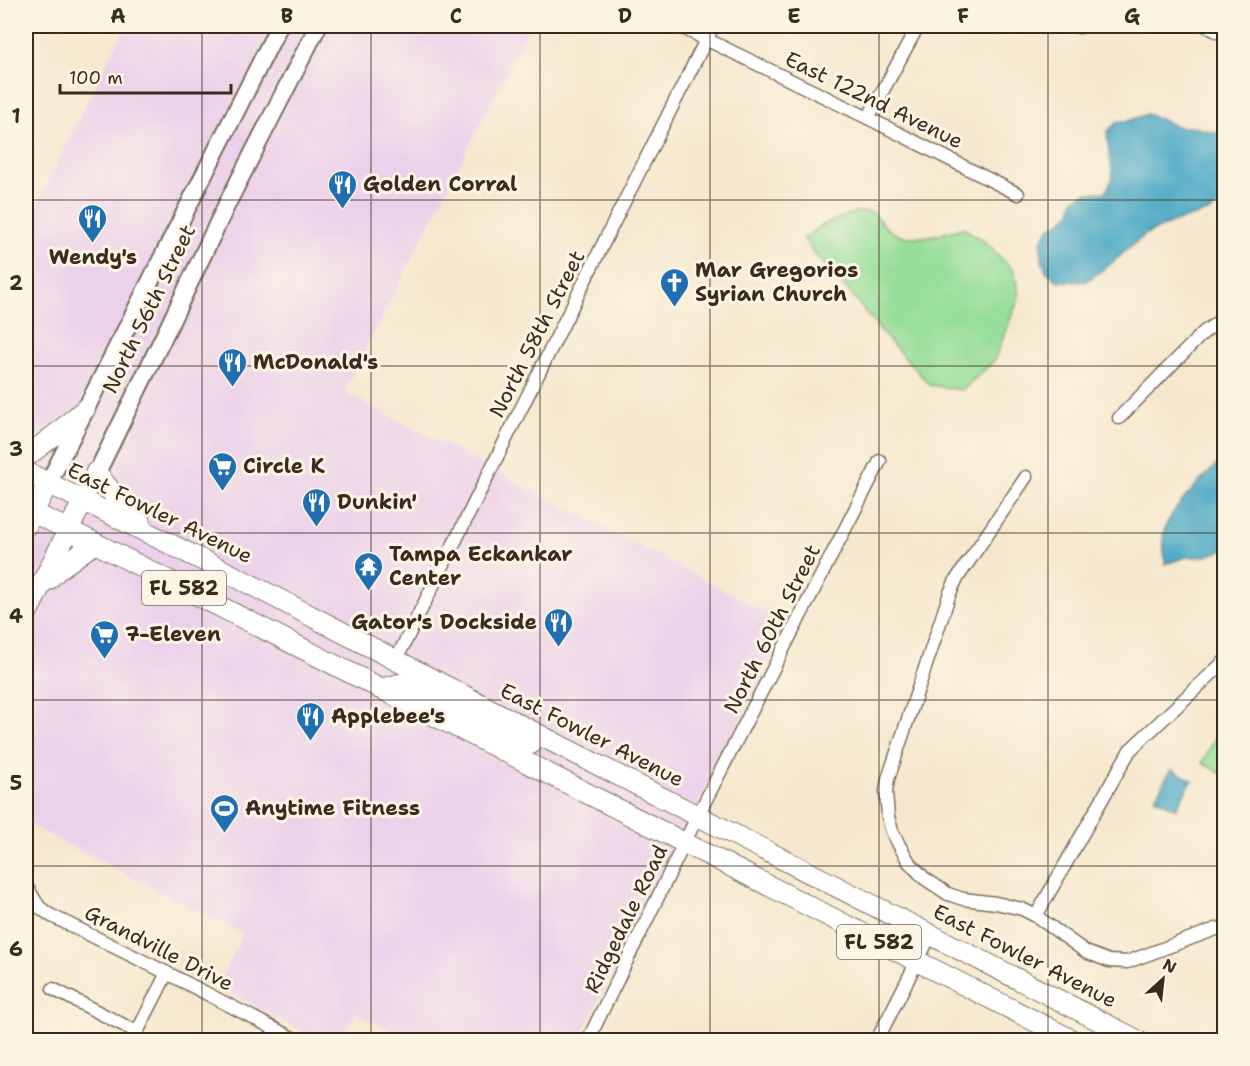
<svg xmlns="http://www.w3.org/2000/svg" width="1250" height="1066" viewBox="0 0 1250 1066" font-family="'Shantell Sans',sans-serif">
  <style>
    .built { fill: #ecd1ea }
    .green { fill: #96de99; stroke: #68845c; stroke-width: 1.5 }
    .water { fill: #44a6c4; stroke: #406871; stroke-width: 1.5 }
    .lines { fill: none; stroke-linecap: round; stroke-linejoin: round }
    .street-casing { stroke: #7c6c5c; stroke-width: 15 }
    .secondary-casing { stroke: #7c6c5c; stroke-width: 20 }
    .primary-casing { stroke: #7c6c5c; stroke-width: 22 }
    .street { stroke: #fff; stroke-width: 12 }
    .secondary { stroke: #fff; stroke-width: 16 }
    .primary { stroke: #fff; stroke-width: 20 }
    .grid { fill: none; stroke: #3b2a1e; stroke-width: 1.5; stroke-opacity: 0.55 }
    .labels { text-anchor: middle; dominant-baseline: central; stroke-width: 6; stroke-linejoin: round; paint-order: stroke }
    .shield { fill: #fcf5e5; stroke: #75675a; stroke-width: 1.5 }
    .shield-label { font-size: 20px; font-weight: bold; fill: #3b2a1e }
    .street-label { font-size: 21px; fill: #3b2a1e; stroke: #fcf5e5 }
    .poi-label { font-size: 21px; font-weight: bold; fill: #3b2a1e; stroke: #fcf5e5; text-anchor: start }
    .neatline { fill: none; stroke: #3b2a1e; stroke-width: 2 }
    .grid-label { font-size: 20px; text-anchor: middle; font-weight: bold; fill: #3b2a1e }
  </style>
  <rect width="100%" height="100%" fill="#fcf5e5"/>
  <filter id="ink" filterUnits="userSpaceOnUse"><feTurbulence type="fractalNoise" baseFrequency=".0167" numOctaves="2"/><feDisplacementMap in="SourceGraphic" scale="12" xChannelSelector="R" yChannelSelector="G"/><feConvolveMatrix kernelMatrix="1 2 1 2 8 2 1 2 1" color-interpolation-filters="sRGB"/></filter>
  <filter id="wash" filterUnits="userSpaceOnUse"><feTurbulence type="fractalNoise" baseFrequency=".008" numOctaves="4" result="noise"/><feDisplacementMap in="SourceGraphic" scale="24" xChannelSelector="R" yChannelSelector="G"/><feGaussianBlur stdDeviation="1.35" result="paint"/><feColorMatrix in="noise" values="0 0 0 0 0 0 0 0 0 0 0 0 0 0 0 0 0 1.4 0 .05"/><feComposite in="paint" operator="in"/></filter>
  <g filter="url(#wash)">
    <rect width="100%" height="100%" fill="#f6e8ce"/>
    <path class="built" d="M126 26H530L344 392 789 624 579 1040H409L356 1013 340 1040H319L217 987 243 934 26 823V229L85 105Z"/>
    <g class="green">
      <path d="M855 212H873C878 218 883 226 889 230 907 244 943 234 963 228L982 239 1014 271 1019 297 994 361 962 390 930 385 885 336 846 288 813 252 804 239 823 225Z"/>
      <path d="M1224 721V775L1202 763Z"/>
    </g>
    <g class="water">
      <path d="M1147 114 1180 127H1192L1224 134V201L1211 211 1174 222 1146 234 1107 267 1085 282 1058 281 1046 271 1042 260 1041 241 1050 227 1062 221 1071 212 1074 199 1085 193 1106 192 1113 176 1108 145 1107 132 1118 121H1128Z"/>
      <path d="M1224 459V550L1203 557H1187L1165 564C1165 555 1162 539 1164 531 1170 509 1207 473 1224 459Z"/>
      <path d="M1171 769 1192 780 1176 809 1155 798Z"/>
    </g>
  </g>
  <g filter="url(#ink)">
    <g class="lines">
      <defs>
        <g id="street">
          <path d="M679 26 868 118 1018 194"/>
          <path d="M1076 26 1079 27"/>
          <path d="M1207 26 1224 35"/>
          <path d="M868 118 918 26"/>
          <path d="M1119 418 1204 332 1224 318"/>
          <path d="M1026 477 956 580 950 593 888 779 886 791 888 817 892 831 899 845 909 862 924 878 948 894 963 899 996 903 1022 909 1036 916 1086 952 1109 961 1127 962 1216 929 1224 928"/>
          <path d="M396 660 616 218 713 26"/>
          <path d="M26 886 39 907 50 915 167 973 296 1040"/>
          <path d="M1036 916 1130 750 1224 662"/>
          <path d="M53 989 137 1032"/>
          <path d="M133 1040 167 973"/>
          <path d="M588 1040 698 815 880 461"/>
          <path d="M877 1040 930 936"/>
        </g>
        <g id="secondary">
          <path d="M48 484 279 26"/>
          <path d="M83 501 167 330 228 202 318 26"/>
        </g>
        <g id="primary">
          <path d="M26 457 56 434 85 409"/>
          <path d="M26 472 242 580 553 742 1137 1040"/>
          <path d="M96 472 124 508 141 523"/>
          <path d="M26 509 95 543 1072 1040"/>
          <path d="M26 526 48 484"/>
          <path d="M48 580 59 569 95 543"/>
          <path d="M26 615 83 501"/>
          <path d="M380 689 400 684 421 691 497 729 531 744"/>
        </g>
      </defs>
      <use href="#street" class="street-casing"/>
      <use href="#secondary" class="secondary-casing"/>
      <use href="#primary" class="primary-casing"/>
      <use href="#street" class="street"/>
      <use href="#secondary" class="secondary"/>
      <use href="#primary" class="primary"/>
    </g>
  </g>
  <path class="grid" d="M202 26V1040M371 26V1040M540 26V1040M710 26V1040M879 26V1040M1048 26V1040M26 200H1224M26 366H1224M26 533H1224M26 700H1224M26 866H1224"/>
  <defs>
    <symbol id="restaurant-pin" viewBox="-11 -11 22 30"><path d="M0 17L-7.5 6A9.5 9.5 0 1 1 7.5 6Z" fill="#1f6fb2" stroke="#fcf5e5"/><path d="M-5-6h1v4h1v-4h1v4h1v-4h1v5L-1.5 .5V6h-2V.5L-5-1ZM5-6V6H3V1.5H1.5Q1.5-4 5-6Z" fill="#fff"/></symbol>
    <symbol id="church-pin" viewBox="-11 -11 22 30"><path d="M0 17L-7.5 6A9.5 9.5 0 1 1 7.5 6Z" fill="#1f6fb2" stroke="#fcf5e5"/><path d="M-1.2-6h2.4v3.5h3.3v2.4h-3.3V6h-2.4V-.1h-3.3v-2.4h3.3Z" fill="#fff"/></symbol>
    <symbol id="supermarket-pin" viewBox="-11 -11 22 30"><path d="M0 17L-7.5 6A9.5 9.5 0 1 1 7.5 6Z" fill="#1f6fb2" stroke="#fcf5e5"/><path d="M-6-5.5h2.5l.6 2H6L4.5 2H-2.5L-4.4-4H-6ZM-1.5 3.2a1.3 1.3 0 1 0 .1 0ZM3 3.2a1.3 1.3 0 1 0 .1 0Z" fill="#fff"/></symbol>
    <symbol id="temple-pin" viewBox="-11 -11 22 30"><path d="M0 17L-7.5 6A9.5 9.5 0 1 1 7.5 6Z" fill="#1f6fb2" stroke="#fcf5e5"/><path d="M0-6L5-2H3V0L6.5 2.5H4V6H1.5V3h-3V6H-4V2.5H-6.5L-3 0V-2H-5Z" fill="#fff"/></symbol>
    <symbol id="stadium-pin" viewBox="-11 -11 22 30"><path d="M0 17L-7.5 6A9.5 9.5 0 1 1 7.5 6Z" fill="#1f6fb2" stroke="#fcf5e5"/><path d="M0-5a6.5 5 0 1 0 0 10a6.5 5 0 1 0 0-10ZM-3.5-1.8h7v3.6h-7Z" fill="#fff"/></symbol>
  </defs>
  <g fill-rule="evenodd">
    <use href="#restaurant-pin" x="326" y="168" width="33" height="45"/>
    <use href="#restaurant-pin" x="76" y="202" width="33" height="45"/>
    <use href="#church-pin" x="658" y="266" width="33" height="45"/>
    <use href="#restaurant-pin" x="216" y="346" width="33" height="45"/>
    <use href="#supermarket-pin" x="206" y="450" width="33" height="45"/>
    <use href="#restaurant-pin" x="300" y="486" width="33" height="45"/>
    <use href="#temple-pin" x="352" y="550" width="33" height="45"/>
    <use href="#restaurant-pin" x="542" y="606" width="33" height="45"/>
    <use href="#supermarket-pin" x="88" y="618" width="33" height="45"/>
    <use href="#restaurant-pin" x="294" y="700" width="33" height="45"/>
    <use href="#stadium-pin" x="208" y="792" width="33" height="45"/>
  </g>
  <g class="labels">
    <g class="shield">
      <rect x="142" y="571" width="84" height="34" rx="4.5"/>
      <rect x="837" y="925" width="84" height="34" rx="4.5"/>
    </g>
    <g class="shield-label">
      <text x="184" y="588">FL 582</text>
      <text x="879" y="942">FL 582</text>
    </g>
    <g class="street-label">
      <text transform="translate(874 100) rotate(26)">East 122nd Avenue</text>
      <text transform="translate(149 309) rotate(-64)">North 56th Street</text>
      <text transform="translate(537 334) rotate(-63)">North 58th Street</text>
      <text transform="translate(160 513) rotate(26)">East Fowler Avenue</text>
      <text transform="translate(772 629) rotate(-63)">North 60th Street</text>
      <text transform="translate(592 735) rotate(27)">East Fowler Avenue</text>
      <text transform="translate(626 919) rotate(-64)">Ridgedale Road</text>
      <text transform="translate(159 948) rotate(27)">Grandville Drive</text>
      <text transform="translate(1025 956) rotate(27)">East Fowler Avenue</text>
    </g>
    <g class="poi-label">
      <text x="363" y="184">Golden Corral</text>
      <text x="93" y="257" text-anchor="middle">Wendy's</text>
      <text x="695" y="270">Mar Gregorios<tspan x="695" dy="24">Syrian Church</tspan></text>
      <text x="253" y="362">McDonald's</text>
      <text x="243" y="466">Circle K</text>
      <text x="337" y="502">Dunkin'</text>
      <text x="389" y="554">Tampa Eckankar<tspan x="389" dy="24">Center</tspan></text>
      <text x="537" y="622" text-anchor="end">Gator's Dockside</text>
      <text x="125" y="634">7-Eleven</text>
      <text x="331" y="716">Applebee's</text>
      <text x="245" y="808">Anytime Fitness</text>
    </g>
  </g>
  <rect width="1250" height="1066" fill="none" stroke="#fcf5e5" stroke-width="66"/>
  <g transform="translate(1163 979) rotate(27)" stroke="#fcf5e5" stroke-width="4.5" paint-order="stroke">
  <path d="M0-4.5L10 22L0 15L-10 22Z" fill="#3b2a1e"/>
  <text y="-9" font-size="16" font-weight="bold" text-anchor="middle" fill="#3b2a1e">N</text>
  </g>
  <path d="M60 84v9h171v-9" fill="none" stroke="#3b2a1e" stroke-width="3"/>
  <text x="69" y="84" font-size="18" fill="#3b2a1e" stroke="#fcf5e5" stroke-width="4.5" paint-order="stroke">100 m</text>
  <rect x="33" y="33" width="1184" height="1000" class="neatline"/>
  <g class="grid-label">
    <text x="118" y="23">A</text>
    <text x="287" y="23">B</text>
    <text x="456" y="23">C</text>
    <text x="625" y="23">D</text>
    <text x="794" y="23">E</text>
    <text x="963" y="23">F</text>
    <text x="1132" y="23">G</text>
    <text x="16" y="123">1</text>
    <text x="16" y="290">2</text>
    <text x="16" y="456">3</text>
    <text x="16" y="623">4</text>
    <text x="16" y="790">5</text>
    <text x="16" y="956">6</text>
  </g>
</svg>
